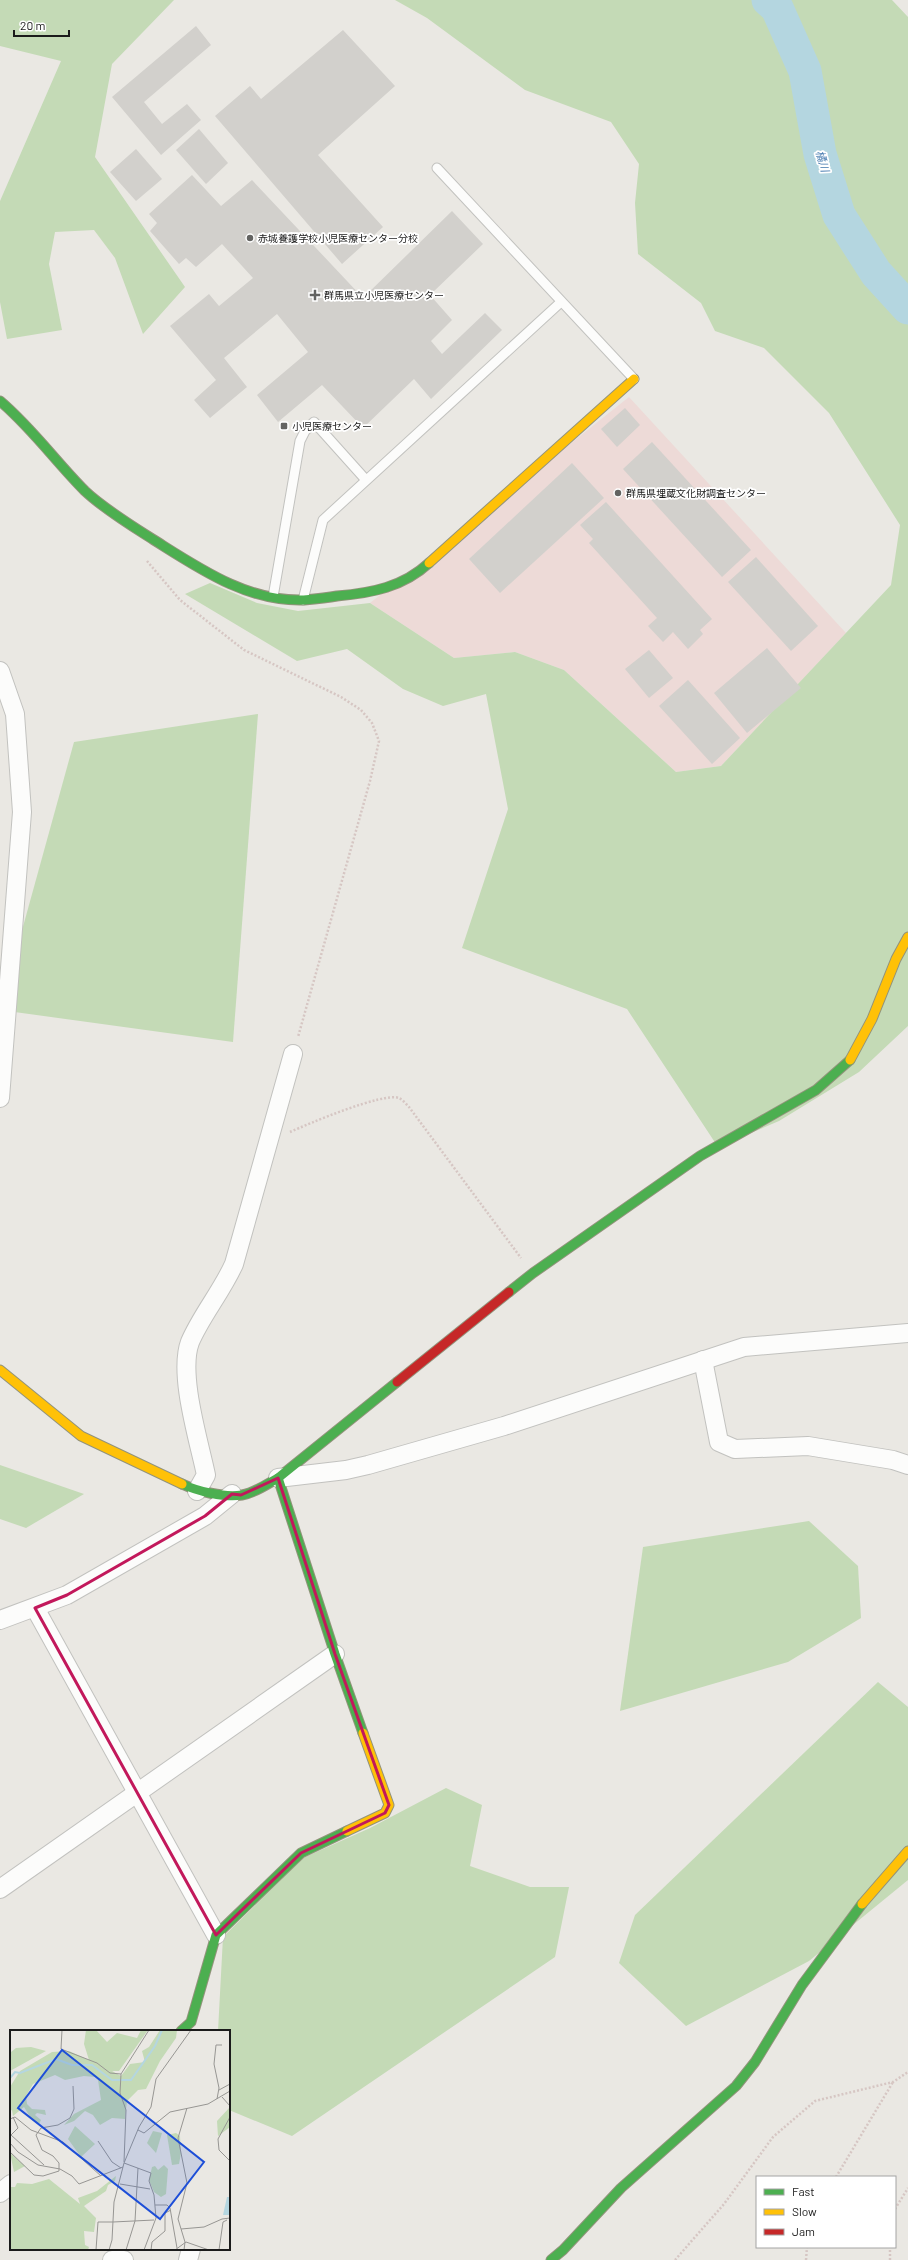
<svg xmlns="http://www.w3.org/2000/svg" width="908" height="2260" viewBox="0 0 908 2260" font-family="Barlow,'Noto Sans JP',sans-serif">
  <style>
    .commercial { fill: #eddad7 }
    .forest { fill: #c4dab6 }
    .lines { fill: none; stroke-linecap: round; stroke-linejoin: round }
    .river { stroke: #b4d6e0; stroke-width: 33 }
    .building { fill: #d2d0cc }
    .lane-casing { stroke: #c2c2bf; stroke-width: 11 }
    .street-casing { stroke: #c2c2bf; stroke-width: 20 }
    .fast-casing { stroke: #92937b; stroke-width: 11 }
    .slow-casing { stroke: #92937b; stroke-width: 11 }
    .jam-casing { stroke: #92937b; stroke-width: 11 }
    .path { stroke: #d6c6c3; stroke-width: 2.5; stroke-dasharray: 2 2; stroke-linecap: butt }
    .lane { stroke: #fcfcfb; stroke-width: 9 }
    .street { stroke: #fcfcfb; stroke-width: 18 }
    .fast { stroke: #4caf50; stroke-width: 9 }
    .slow { stroke: #ffc107; stroke-width: 9 }
    .jam { stroke: #c62828; stroke-width: 9 }
    .marked { fill: none; stroke: #c2185b; stroke-width: 3; stroke-linejoin: round }
    .poi-dot { fill: #636361; stroke: #fff; stroke-width: 1.5 }
    .labels { text-anchor: middle; dominant-baseline: central; stroke-width: 3.5; stroke-linejoin: round; paint-order: stroke }
    .poi-label { font-size: 10px; fill: #1b1b1b; stroke: #fff; text-anchor: start }
    .water-label { font-size: 11px; font-style: italic; fill: #4479ae; stroke: #fff }
    .inset-river { fill: none; stroke: #b4d6e0; stroke-width: 2 }
    .inset-road { fill: none; stroke: #979693; stroke-width: 1 }
    .view { fill: #1d4ed8; fill-opacity: 0.15; stroke: #1d4ed8; stroke-width: 2 }
    .inset-edge { fill: none; stroke: #1b1b1b; stroke-width: 2 }
  </style>
  <rect width="100%" height="100%" fill="#eae8e3"/>
  <path class="commercial" d="M629 397 846 633 721 766 676 772 564 670 515 652 454 658 370 603Z"/>
  <g class="forest">
    <path d="M0 0H174L112 64 95 157 185 287 143 334 115 258 94 230 55 232 49 264 62 330 7 339 0 302V201L61 61 0 46Z"/>
    <path d="M395 0H892L908 17V1026L859 1072 779 1121 718 1147 627 1009 462 948 508 809 486 694 443 706 403 689 347 649 297 661 185 594 210 583 257 603 298 611 370 603 454 658 515 652 564 670 676 772 721 766 891 585 900 525 829 413 764 348 715 331 701 303 638 254 635 203 639 164 611 122 525 90 427 18Z"/>
    <path d="M258 714 233 1042 0 1010 74 742Z"/>
    <path d="M0 1465 84 1494 26 1528 0 1519Z"/>
    <path d="M809 1521 858 1566 861 1618 788 1662 620 1711 643 1547Z"/>
    <path d="M878 1682 908 1707V1880L809 1961 686 2026 619 1963 635 1915Z"/>
    <path d="M446 1788 482 1805 470 1866 530 1887H569L555 1957 292 2136 229 2110V2031H218L223 1937 303 1858 370 1828Z"/>
  </g>
  <g class="lines">
    <path class="river" d="M768 0 777 8 805 71 820 154 839 215 876 273 908 308"/>
  </g>
  <g class="building">
    <path d="M196 26 211 45 144 102 162 124 187 104 201 120 161 155 112 97Z"/>
    <path d="M343 30 395 86 318 155 383 227 342 264 215 116 250 86 261 99Z"/>
    <path d="M199 129 228 163 206 184 176 150Z"/>
    <path d="M136 149 162 179 136 201 110 172Z"/>
    <path d="M192 175 221 206 252 180 363 298 452 211 483 244 430 295 452 320 431 341 442 354 485 313 502 330 431 399 414 379 363 428 322 385 278 422 257 395 308 352 277 314 224 358 247 387 210 418 194 400 216 380 170 326 209 294 219 306 253 278 222 244 196 267 186 258 179 264 150 231 157 223 149 214Z"/>
    <path d="M625 408 640 425 617 447 601 429Z"/>
    <path d="M652 442 751 550 722 577 623 469Z"/>
    <path d="M572 463 604 498 500 593 469 559Z"/>
    <path d="M606 502 712 619 700 630 703 634 688 649 673 632 663 642 648 626 657 618 589 543 593 539 580 525Z"/>
    <path d="M756 557 818 626 791 651 728 582Z"/>
    <path d="M767 648 801 688 747 733 714 693Z"/>
    <path d="M649 650 673 678 649 698 625 669Z"/>
    <path d="M688 680 740 738 712 764 659 706Z"/>
  </g>
  <g class="lines">
    <defs>
      <g id="lane">
        <path d="M437 168 634 379"/>
        <path d="M273 597 300 441 305 431 314 422 366 480"/>
        <path d="M303 600 323 520 561 302"/>
      </g>
      <g id="street">
        <path d="M0 671 15 714 22 812 0 1098"/>
        <path d="M703 1360 719 1442 735 1449 808 1446 893 1460 908 1465"/>
        <path d="M278 1478 346 1470 368 1465 504 1426 744 1347 908 1333"/>
        <path d="M197 1491 206 1475C199 1441 178 1374 190 1342 201 1316 222 1291 234 1264L293 1054"/>
        <path d="M35 1608 216 1935"/>
        <path d="M0 1620 67 1595 205 1516 232 1494"/>
        <path d="M0 1889 335 1654"/>
        <path d="M0 2193 11 2184"/>
        <path d="M112 2260H124"/>
        <path d="M188 2260 191 2249"/>
      </g>
      <g id="fast">
        <path d="M0 401C32 428 56 462 85 491 104 509 132 526 154 540 200 569 248 602 304 600 315 599 326 598 337 596 372 593 403 587 429 563"/>
        <path d="M509 1292 533 1273 700 1156 816 1090 850 1060"/>
        <path d="M278 1478 335 1654 363 1733"/>
        <path d="M182 1484C197 1491 224 1498 242 1495 255 1493 267 1484 278 1478L397 1382"/>
        <path d="M181 2031 191 2022 216 1935 301 1853 347 1831"/>
        <path d="M551 2260 563 2250 621 2188 736 2086 755 2062 802 1985 862 1904"/>
      </g>
      <g id="slow">
        <path d="M429 563 634 379"/>
        <path d="M850 1060 872 1019 896 959 908 937"/>
        <path d="M0 1370 81 1436 182 1484"/>
        <path d="M347 1831 385 1813 389 1805 363 1733"/>
        <path d="M862 1904 908 1851"/>
      </g>
      <path id="jam" d="M397 1382 509 1292"/>
    </defs>
    <use href="#lane" class="lane-casing"/>
    <use href="#street" class="street-casing"/>
    <use href="#fast" class="fast-casing"/>
    <use href="#slow" class="slow-casing"/>
    <use href="#jam" class="jam-casing"/>
    <g class="path">
      <path d="M147 561 180 600 244 650 341 697 361 710 372 723 379 741 370 781 298 1037"/>
      <path d="M290 1132C308 1124 383 1092 399 1098 403 1100 406 1104 409 1107L521 1258"/>
      <path d="M836 2177 893 2082"/>
      <path d="M895 2209 908 2188"/>
      <path d="M675 2260 724 2204 773 2137 815 2101 893 2082 908 2072"/>
      <path d="M806 2260 807 2247"/>
      <path d="M890 2260V2247"/>
    </g>
    <use href="#lane" class="lane"/>
    <use href="#street" class="street"/>
    <use href="#fast" class="fast"/>
    <use href="#slow" class="slow"/>
    <use href="#jam" class="jam"/>
  </g>
  <path class="marked" d="M278 1478 335 1654 389 1805 385 1813 301 1853 216 1935 35 1608 67 1595 205 1516 232 1494 241 1495Z"/>
  <g class="poi-dot">
    <circle cx="250" cy="238" r="4"/>
    <path d="M313 289h4v4h4v4h-4v4h-4v-4h-4v-4h4z"/>
    <rect x="280" y="422" width="8" height="8" rx="2"/>
    <circle cx="618" cy="493" r="4"/>
  </g>
  <g class="labels">
    <g class="poi-label">
      <text x="258" y="238">赤城養護学校小児医療センター分校</text>
      <text x="324" y="295">群馬県立小児医療センター</text>
      <text x="292" y="426">小児医療センター</text>
      <text x="626" y="493">群馬県埋蔵文化財調査センター</text>
    </g>
    <g class="water-label">
      <text transform="translate(823 161) rotate(74)">橘川</text>
    </g>
  </g>
  <g transform="translate(10 2030)">
    <rect width="220" height="220" fill="#eae8e3"/>
    <path d="M76 0H86L97 12 107 3 127 8 131 0H138L109 41H102L111 46 120 34 135 32 132 21 139 17 150 0H167L166 8 150 31 136 59 128 60 117 71 115 89 102 88 90 95 83 85 75 81 64 91 54 95 64 84 91 70 88 50 85 47 74 46 55 50 45 45 23 54 16 66 17 74 22 79 35 80 36 85 27 83 25 85 31 90 29 94 22 90 14 77 3 86 2 80 0 81V57L10 41 42 22 59 21 79 30 74 14ZM21 17 36 21 0 41 1 22 6 18ZM220 77V97L208 106 207 91ZM65 96 85 114 71 127 58 109ZM143 101 152 103 146 123 137 113ZM166 103 170 106 171 123 169 134 162 135 157 105ZM0 123 15 136 4 142ZM154 135 158 139 156 164 151 167 144 162 139 150 142 137 145 136 148 140ZM106 146 105 151 98 155 96 161 74 176 86 188 84 202 74 201 75 215 79 217 78 220H0V157H5L7 153 22 154 39 149 70 174 68 168 87 161Z" fill="#c4dab6"/>
    <path d="M217 167H220V185H213Z" fill="#b4d6e0"/>
    <path class="inset-river" d="M0 48 5 42 10 43 46 29 62 35H82L102 50H121L145 16 152 0"/>
    <path class="inset-road" d="M52 0 51 19 87 33 100 43 111 44M209 60 220 54M212 67 220 76M207 69 209 58 204 34 206 15H212M3 87 8 98 1 105 34 135M220 87 208 109 209 120 220 131M0 89 5 87 21 100 53 112 91 146M128 100 134 103 160 82 198 74 220 61M88 111 102 132 111 138M0 113 8 122 28 135 50 139 62 146 69 154 113 137M0 122 24 145 33 146 49 141V133L43 126 32 120 26 105 31 98 48 95 60 88 64 79 63 56M114 132 116 80 110 63 111 44 139 0M114 133 141 143 139 151 144 165 146 188 134 220M110 154 140 159M145 175H157L160 178 167 218M103 192 144 190M171 199 194 197 212 189 220 188M86 220 88 192H103M99 220 102 210 104 172 114 133 129 97 141 77 146 49 181 0M116 220 125 191 128 138M141 220 142 212 155 201V183L161 180M165 220 176 212 199 220M174 220 175 212 168 189 177 153 168 108 177 78M209 220 213 192 217 190"/>
    <path class="view" d="M52 20 194 132 150 189 8 78Z"/>
    <rect width="220" height="220" class="inset-edge"/>
  </g>
  <rect x="756" y="2176" width="140" height="72" fill="#ffffff" stroke="#a4a4a4"/>
  <rect x="764" y="2189" width="20" height="6" fill="#4caf50" stroke="#a4a4a4"/>
  <text x="792" y="2196" font-size="12" fill="#1b1b1b">Fast</text>
  <rect x="764" y="2209" width="20" height="6" fill="#ffc107" stroke="#a4a4a4"/>
  <text x="792" y="2216" font-size="12" fill="#1b1b1b">Slow</text>
  <rect x="764" y="2229" width="20" height="6" fill="#c62828" stroke="#a4a4a4"/>
  <text x="792" y="2236" font-size="12" fill="#1b1b1b">Jam</text>
  <path d="M14 30v6h55v-6" fill="none" stroke="#1b1b1b" stroke-width="2"/>
  <text x="20" y="30" font-size="12" fill="#1b1b1b" stroke="#ffffff" stroke-width="3" paint-order="stroke">20 m</text>
</svg>
